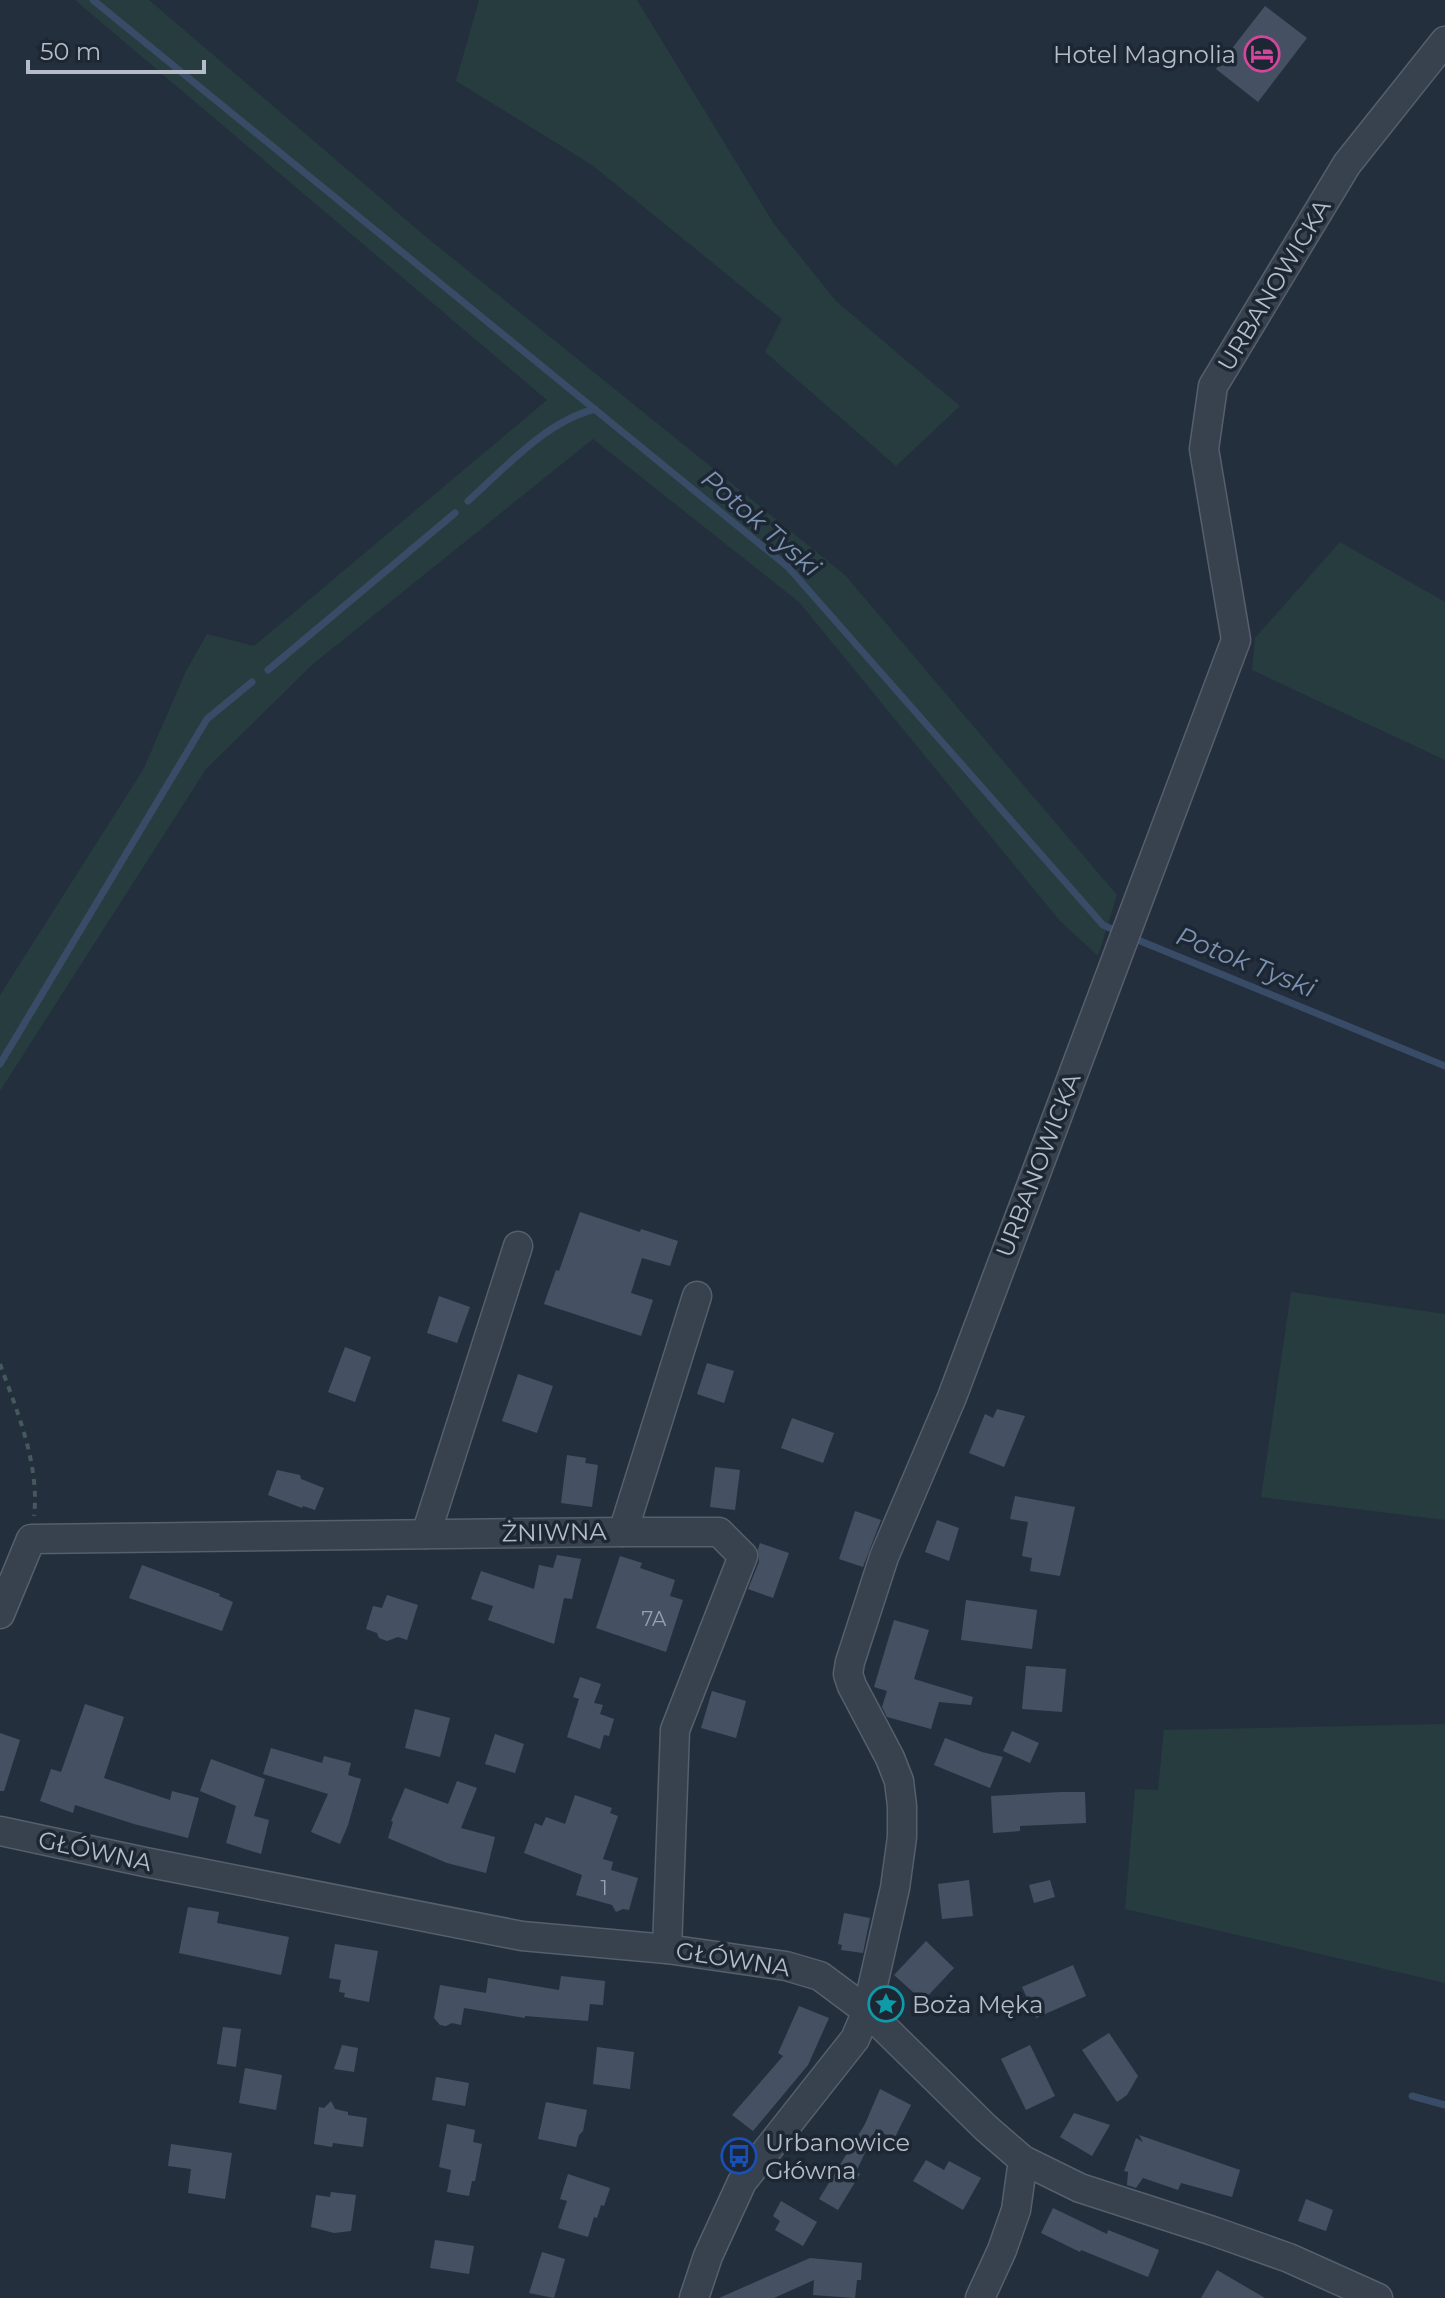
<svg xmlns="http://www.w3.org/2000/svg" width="1445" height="2298" viewBox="0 0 1445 2298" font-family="Montserrat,sans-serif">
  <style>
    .green { fill: #263c3f }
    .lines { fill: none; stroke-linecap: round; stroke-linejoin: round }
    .stream { stroke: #394c67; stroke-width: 7 }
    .building { fill: #455162 }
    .minor-casing { stroke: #565f6c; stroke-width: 31 }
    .path { stroke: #44595c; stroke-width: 4; stroke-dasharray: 6 6; stroke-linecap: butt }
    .minor { stroke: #38414e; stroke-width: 28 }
    .labels { text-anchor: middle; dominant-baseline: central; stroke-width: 7; stroke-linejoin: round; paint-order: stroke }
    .number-label { font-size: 20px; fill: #98a1af }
    .poi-label { font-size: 24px; fill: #b4bcc9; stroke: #1d2633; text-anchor: start }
    .street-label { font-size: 24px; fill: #b4bcc9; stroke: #1d2633 }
    .water-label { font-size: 26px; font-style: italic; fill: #7c92b1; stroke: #1d2633 }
  </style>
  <rect width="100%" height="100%" fill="#242f3e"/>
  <g class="green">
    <path d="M75 0H149L425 236 845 575 1117 895 1098 956 1060 921 799 602 593 439 313 664 206 769 0 1091V995L143 770 186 671 207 634 254 646 547 400Z"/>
    <path d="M479 0H637L774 224 836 301 960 406 896 466 765 352 782 319 592 165 456 81Z"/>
    <path d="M1340 542 1445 602V760L1252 670 1255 638Z"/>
    <path d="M1291 1292 1445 1314V1520L1261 1497Z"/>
    <path d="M1445 1724V1983L1125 1909 1135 1789 1158 1790 1164 1730Z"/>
  </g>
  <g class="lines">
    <g class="stream">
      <path d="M93 0 788 567 1103 925 1121 933"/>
      <path d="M468 501C505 468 545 422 595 409"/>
      <path d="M268 670 455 513"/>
      <path d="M1133 938 1445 1066"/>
      <path d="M0 1064 207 719 252 682"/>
      <path d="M1412 2096 1445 2105"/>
    </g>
  </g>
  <g class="building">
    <path d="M1265 6 1307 38 1258 102 1216 69Z"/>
    <path d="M580 1212 640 1232 641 1229 678 1241 670 1266 642 1258 631 1293 653 1300 641 1336 544 1304 556 1270 559 1271Z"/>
    <path d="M439 1296 470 1307 457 1343 427 1333Z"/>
    <path d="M345 1347 371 1357 355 1402 328 1392Z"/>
    <path d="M707 1363 734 1371 724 1403 697 1394Z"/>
    <path d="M518 1374 553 1386 537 1433 502 1421Z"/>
    <path d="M997 1409 1025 1416 1004 1467 969 1453 985 1414 993 1418Z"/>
    <path d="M792 1418 834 1433 823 1463 781 1448Z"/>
    <path d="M567 1455 586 1458 585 1463 598 1465 592 1507 561 1503Z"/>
    <path d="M715 1467 740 1470 735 1510 710 1507Z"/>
    <path d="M277 1470 300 1475 301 1479 324 1488 315 1510 303 1506 302 1508 268 1495Z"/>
    <path d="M1015 1496 1075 1507 1060 1576 1030 1571 1032 1558 1022 1556 1028 1522 1010 1519Z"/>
    <path d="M855 1511 881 1520 863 1567 839 1559Z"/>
    <path d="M937 1520 959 1528 949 1561 925 1552Z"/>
    <path d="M760 1543 789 1553 773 1598 748 1589 759 1562 758 1549Z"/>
    <path d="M557 1555 581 1559 572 1599 564 1598 554 1644 488 1620 493 1606 471 1599 481 1571 534 1589 539 1565 553 1568Z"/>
    <path d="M620 1556 642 1563 640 1568 675 1580 670 1596 683 1600 666 1652 596 1628Z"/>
    <path d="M142 1565 220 1594 219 1596 233 1602 222 1631 129 1598Z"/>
    <path d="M387 1595 418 1605 407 1640 398 1637 387 1641 379 1638 377 1633 366 1629 373 1606 382 1608Z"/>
    <path d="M966 1600 1037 1610 1032 1649 961 1640Z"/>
    <path d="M894 1620 929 1630 914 1679 973 1697 971 1705 939 1702 931 1729 887 1717 882 1707 887 1691 874 1687Z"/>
    <path d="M1026 1666 1066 1669 1062 1712 1022 1709Z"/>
    <path d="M580 1677 601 1684 594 1703 603 1705 600 1714 614 1719 609 1736 604 1735 600 1749 567 1737 579 1699 573 1697Z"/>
    <path d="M712 1691 746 1701 736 1738 701 1728Z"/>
    <path d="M85 1704 124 1717 104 1778 170 1800 172 1791 199 1798 188 1838 134 1824 75 1805 73 1813 40 1801 51 1769 61 1772Z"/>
    <path d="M415 1709 450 1718 440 1757 405 1748Z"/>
    <path d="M1012 1731 1039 1743 1030 1763 1003 1751Z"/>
    <path d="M0 1733 20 1740 4 1791H0Z"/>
    <path d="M495 1734 524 1744 515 1773 485 1764Z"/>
    <path d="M945 1738 982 1752 1003 1757 990 1788 934 1765Z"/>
    <path d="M271 1748 322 1763 324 1756 351 1763 348 1775 361 1779 348 1825 340 1844 311 1832 328 1794 263 1774Z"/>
    <path d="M211 1759 265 1779 254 1816 269 1820 261 1854 226 1843 236 1806 200 1791Z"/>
    <path d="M457 1781 477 1788 461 1828 495 1837 486 1873 447 1863 388 1838 393 1822 391 1821 405 1788 448 1804Z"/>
    <path d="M1061 1792H1085L1086 1823 1020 1826V1831L993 1833 991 1796Z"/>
    <path d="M575 1795 612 1808 610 1813 618 1816 603 1859 613 1862 611 1870 638 1878 629 1910 623 1909 616 1912 612 1905 576 1895 582 1875 524 1853 535 1823 542 1826 546 1817 565 1824Z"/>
    <path d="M969 1880 973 1916 942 1919 938 1884Z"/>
    <path d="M1050 1880 1055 1897 1034 1903 1029 1885Z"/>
    <path d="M188 1907 219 1912 217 1923 289 1937 281 1975 179 1953Z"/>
    <path d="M844 1913 870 1918 863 1953 841 1950 842 1945 838 1944Z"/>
    <path d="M926 1941 954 1968 923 2001 894 1975Z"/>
    <path d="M335 1944 378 1951 369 2002 344 1997 345 1993 339 1992 341 1980 329 1978Z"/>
    <path d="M1073 1965 1086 1996 1036 2018 1022 1987Z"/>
    <path d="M561 1976 605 1981 603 2005 590 2004 588 2021 525 2016V2018L464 2008 461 2025 452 2023 446 2026 440 2025 434 2018 440 1985 486 1993 488 1978 559 1990Z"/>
    <path d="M799 2006 829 2018 808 2065 753 2131 732 2115 783 2056 778 2053Z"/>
    <path d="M223 2027 241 2029 236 2067 217 2064Z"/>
    <path d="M1109 2033 1138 2076 1127 2095 1117 2102 1082 2050Z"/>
    <path d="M342 2045 358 2048 354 2072 334 2069Z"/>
    <path d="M1030 2045 1055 2096 1026 2110 1001 2059Z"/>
    <path d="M597 2047 634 2052 630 2089 593 2084Z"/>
    <path d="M245 2068 282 2075 276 2110 239 2103Z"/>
    <path d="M436 2077 469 2083 465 2106 432 2100Z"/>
    <path d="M880 2089 911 2105 894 2139 876 2129 856 2172 860 2174 838 2210 819 2199 865 2124Z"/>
    <path d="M331 2101 335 2109 348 2112V2115L367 2118 363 2147 333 2143 332 2147 314 2144 319 2107 324 2108Z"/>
    <path d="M546 2102 587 2110 583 2131 579 2135 576 2147 538 2139Z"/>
    <path d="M1074 2113 1110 2125 1092 2156 1060 2137Z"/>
    <path d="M447 2124 475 2130 473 2142 482 2144 475 2181H472L469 2196 447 2192 451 2170 439 2167Z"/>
    <path d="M1139 2135 1240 2170 1232 2197 1181 2183 1178 2190 1143 2178 1136 2188 1127 2185 1128 2172 1124 2171 1136 2138 1143 2142Z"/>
    <path d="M171 2144 232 2153 225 2199 188 2193 191 2169 168 2166Z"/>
    <path d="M926 2160 944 2170 949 2161 981 2178 963 2210 913 2181Z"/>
    <path d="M568 2174 610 2188 604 2206 601 2205 597 2218 594 2217 588 2237 558 2228 567 2201 560 2199Z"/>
    <path d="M331 2192 356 2195 351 2231 334 2233 311 2227 316 2195 330 2197Z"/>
    <path d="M1306 2199 1333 2210 1326 2231 1298 2221Z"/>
    <path d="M781 2201 817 2222 803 2246 775 2230 780 2221 773 2216Z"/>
    <path d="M1053 2208 1107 2234 1108 2230 1159 2250 1148 2277 1081 2250 1080 2252 1041 2233Z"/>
    <path d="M435 2240 474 2246 469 2274 430 2268Z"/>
    <path d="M542 2252 565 2259 554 2298 529 2293Z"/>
    <path d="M810 2258 862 2263 861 2280H857L855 2298 813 2295 814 2280 774 2298H719Z"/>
    <path d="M1217 2270 1265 2298H1201Z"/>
  </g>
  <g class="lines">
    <defs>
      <g id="minor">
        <path d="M623 1532 697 1296"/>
        <path d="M426 1534 518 1246"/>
        <path d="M0 1614 31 1539 623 1532H719L743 1556 675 1730 667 1949"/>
        <path d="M0 1831 145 1862 522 1936 667 1949 786 1966 820 1976 867 2011 986 2128 1023 2160 1080 2188 1213 2231 1289 2258 1378 2298"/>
        <path d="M694 2298 708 2256 742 2182 855 2039 867 2011 895 1888 902 1837V1806L899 1781 890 1758 852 1686 848 1674 850 1662 884 1557 952 1397 1236 640 1204 449 1213 386 1347 164 1445 41"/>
        <path d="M980 2298 1002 2250 1016 2210 1023 2160"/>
      </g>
    </defs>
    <use href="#minor" class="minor-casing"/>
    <path class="path" d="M0 1364C17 1411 40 1465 34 1516"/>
    <use href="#minor" class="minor"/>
  </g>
  <defs>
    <symbol id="hotel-ring" viewBox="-11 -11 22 22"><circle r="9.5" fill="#1d2633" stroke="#d1479c" stroke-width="1.5"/><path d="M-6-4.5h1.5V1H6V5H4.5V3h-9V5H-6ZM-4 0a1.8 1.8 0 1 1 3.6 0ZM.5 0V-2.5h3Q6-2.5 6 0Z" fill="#d1479c"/></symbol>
    <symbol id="sight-ring" viewBox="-11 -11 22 22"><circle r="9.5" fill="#1d2633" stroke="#0f9aa8" stroke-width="1.5"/><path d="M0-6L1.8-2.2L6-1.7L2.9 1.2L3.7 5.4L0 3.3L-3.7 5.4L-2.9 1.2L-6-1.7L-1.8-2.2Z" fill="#0f9aa8"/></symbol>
    <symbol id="bus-ring" viewBox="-11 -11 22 22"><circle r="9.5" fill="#1d2633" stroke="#1a4fb4" stroke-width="1.5"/><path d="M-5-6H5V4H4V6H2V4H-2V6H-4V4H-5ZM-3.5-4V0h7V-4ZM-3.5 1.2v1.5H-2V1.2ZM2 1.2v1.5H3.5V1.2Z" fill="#1a4fb4"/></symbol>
  </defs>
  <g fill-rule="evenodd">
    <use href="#hotel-ring" x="1242" y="34" width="40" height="40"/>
    <use href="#sight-ring" x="866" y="1984" width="40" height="40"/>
    <use href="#bus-ring" x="719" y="2136" width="40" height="40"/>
  </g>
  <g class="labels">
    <g class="number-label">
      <text x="654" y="1619">7A</text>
      <text x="604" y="1888">1</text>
    </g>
    <g class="poi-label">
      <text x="1236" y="54" text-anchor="end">Hotel Magnolia</text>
      <text x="912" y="2004">Boża Męka</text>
      <text x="765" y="2142">Urbanowice<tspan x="765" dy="28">Główna</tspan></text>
    </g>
    <g class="street-label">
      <text transform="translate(1274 285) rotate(-59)">URBANOWICKA</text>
      <text transform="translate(1038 1165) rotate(-69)">URBANOWICKA</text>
      <text transform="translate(554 1532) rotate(-1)">ŻNIWNA</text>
      <text transform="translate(95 1851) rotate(12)">GŁÓWNA</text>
      <text transform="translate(733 1959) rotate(9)">GŁÓWNA</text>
    </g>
    <g class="water-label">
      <text transform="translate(761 523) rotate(41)">Potok Tyski</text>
      <text transform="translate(1246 962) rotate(22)">Potok Tyski</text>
    </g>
  </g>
  <path d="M28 60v12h176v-12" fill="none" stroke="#b4bcc9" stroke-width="4"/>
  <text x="40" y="60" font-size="24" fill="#b4bcc9" stroke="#1d2633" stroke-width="6" paint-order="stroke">50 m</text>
</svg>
